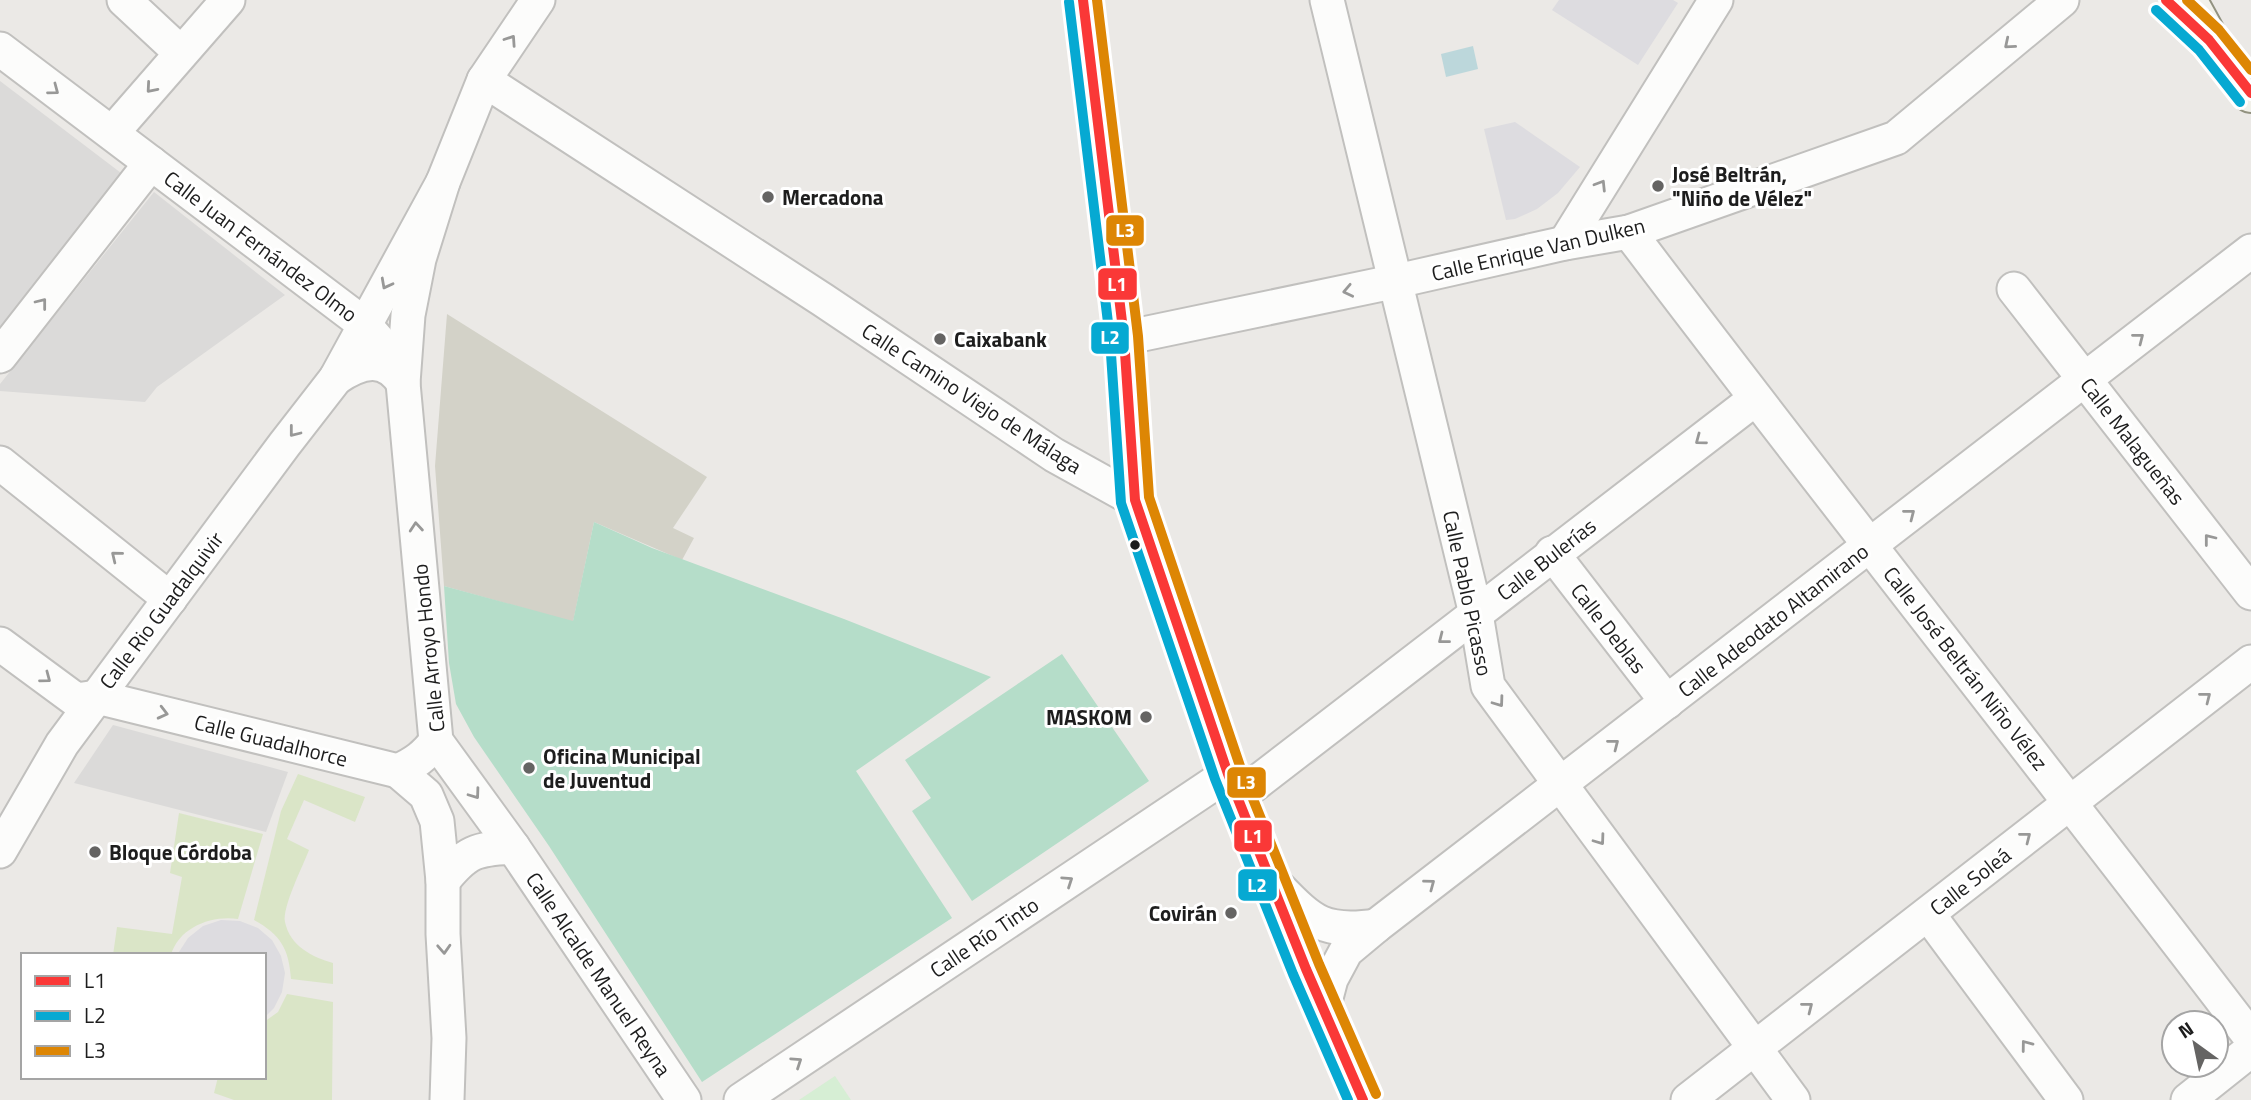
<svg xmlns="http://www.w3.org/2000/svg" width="2251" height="1100" viewBox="0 0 2251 1100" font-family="'Titillium Web',sans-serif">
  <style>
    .construction { fill: #d3d2c8 }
    .grass { fill: #dae5c7 }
    .park { fill: #d6eed4 }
    .pitch { fill: #b5ddc9 }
    .parking { fill: #dbdad9 }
    .plaza { fill: #dddce0 }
    .water { fill: #bcd7db }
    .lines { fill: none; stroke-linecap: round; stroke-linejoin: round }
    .street-casing { stroke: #c1c0be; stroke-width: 37 }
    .secondary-casing { stroke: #929280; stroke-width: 42 }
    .street { stroke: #fcfcfb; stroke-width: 33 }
    .secondary { stroke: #f2f1ea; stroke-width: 38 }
    .bus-1-casing { stroke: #fff; stroke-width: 16 }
    .bus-2-casing { stroke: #fff; stroke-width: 16 }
    .bus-3-casing { stroke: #fff; stroke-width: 16 }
    .bus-1 { stroke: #fa3837; stroke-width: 10 }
    .bus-2 { stroke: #06a9d2; stroke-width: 10 }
    .bus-3 { stroke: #dd8604; stroke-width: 10 }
    .oneway { stroke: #989897 }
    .poi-dot { fill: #656463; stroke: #fff; stroke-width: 2.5 }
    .bus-dot { fill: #1d1d1d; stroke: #fff; stroke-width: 2.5 }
    .labels { text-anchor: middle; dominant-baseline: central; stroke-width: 6; stroke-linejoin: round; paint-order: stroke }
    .poi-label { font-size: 21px; font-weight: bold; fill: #1d1d1d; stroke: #fff; text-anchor: start }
    .street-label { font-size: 21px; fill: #1d1d1d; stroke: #fff }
    .line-badge { stroke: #fff; stroke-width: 2.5 }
    .badge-label { font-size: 19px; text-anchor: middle; font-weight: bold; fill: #fff }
  </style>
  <rect width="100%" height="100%" fill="#ebe9e6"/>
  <path class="construction" d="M447 314 707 477 673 528 694 538 682 560 594 522 573 622 444 586 435 466Z"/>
  <g class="grass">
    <path d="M298 774 365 797 355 822 304 800 287 839 309 850C303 866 282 907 285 922 290 946 312 957 333 963V984L291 979C289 949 281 935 254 920L281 811Z"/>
    <path d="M179 813 263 834 238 919C212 915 179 927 171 955H113L117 927 172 934 182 877 170 873Z"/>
    <path d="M287 994 333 1002 332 1100H234L214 1093 218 1077H264V1022L278 1012Z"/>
  </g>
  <path class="park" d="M835 1076 851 1100H799Z"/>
  <g class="pitch">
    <path d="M594 522 652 548 844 619 991 677 856 771 952 918 702 1082 549 846 474 737 456 704 449 663 444 586 573 621Z"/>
    <path d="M1062 654 1149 781 972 901 912 811 931 798 905 760Z"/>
  </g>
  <g class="parking">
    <path d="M0 81 121 173 0 332Z"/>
    <path d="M154 192 285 295 157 387 145 402 0 391V384Z"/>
    <path d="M113 725 288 772 266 832 74 783Z"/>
  </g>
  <g class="plaza">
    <path d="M1559 0H1673L1678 3 1638 65 1552 10Z"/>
    <path d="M1515 122 1580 167 1558 193 1537 209 1515 219 1506 220 1484 129Z"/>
    <path d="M221 920 240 921 258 928 272 940 281 956 285 973 282 992 274 1008 264 1018V955H177L188 938 203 926Z"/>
  </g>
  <path class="water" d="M1473 46 1478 69 1446 77 1441 54Z"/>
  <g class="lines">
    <defs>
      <g id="street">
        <path d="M124 0 181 53"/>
        <path d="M1083 0 1124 338 1135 500 1228 774 1306 969 1363 1100"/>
        <path d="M1327 0 1476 614 1488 686 1793 1100"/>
        <path d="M0 49 364 324 378 340"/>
        <path d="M484 80 823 300 1054 455 1135 500"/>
        <path d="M112 133 228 0"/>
        <path d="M1629 232C1834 503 2045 768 2251 1038"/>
        <path d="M1565 243 1716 0"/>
        <path d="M2014 289 2251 593"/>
        <path d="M1124 338 1397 281 1565 243 1629 232 1896 138 2062 0"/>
        <path d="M0 356 151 163"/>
        <path d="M336 378C360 362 385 354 403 383L436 741 513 847 684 1100"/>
        <path d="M403 383 408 315 419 259 443 182 484 80 538 0"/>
        <path d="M0 463 170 599"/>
        <path d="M1552 553 1667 702"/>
        <path d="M0 644 76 700 97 697 398 771C415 763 425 756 436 741"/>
        <path d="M398 771 426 795 437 821 443 881V934L449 1038 447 1100"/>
        <path d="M1238 797 1755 399"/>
        <path d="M0 851 62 744 284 445 336 378 443 182"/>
        <path d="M443 881C467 851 476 849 513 847"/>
        <path d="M1278 887C1313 923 1324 933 1376 926"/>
        <path d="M1928 914 2066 1100"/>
        <path d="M1323 1009 1331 979 1346 951 1376 926 2251 251"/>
        <path d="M741 1100 1228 774"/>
        <path d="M1688 1100 2251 662"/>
        <path d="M2188 1100 2251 1050"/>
      </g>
      <path id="secondary" d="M2187 0 2209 40 2251 93"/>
    </defs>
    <use href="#street" class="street-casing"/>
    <use href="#secondary" class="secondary-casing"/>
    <use href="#street" class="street"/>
    <use href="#secondary" class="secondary"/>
    <defs>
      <g id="bus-1">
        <path d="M1083 0 1124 338 1135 500 1228 774 1306 969 1363 1100"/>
        <path d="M2166 0 2209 40 2251 93"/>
      </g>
      <g id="bus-2">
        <path d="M1069 2 1110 339 1121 503 1215 779 1293 974 1348 1100"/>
        <path d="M2156 10 2199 50 2240 102"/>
      </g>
      <g id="bus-3">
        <path d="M1097 0 1138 336 1149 497 1241 769 1319 964 1376 1094"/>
        <path d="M2187 0 2219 30 2251 70"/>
      </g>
    </defs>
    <use href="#bus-1" class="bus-1-casing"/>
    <use href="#bus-2" class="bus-2-casing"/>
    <use href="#bus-3" class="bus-3-casing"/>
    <use href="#bus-1" class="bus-1"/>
    <use href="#bus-2" class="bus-2"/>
    <use href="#bus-3" class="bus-3"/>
  </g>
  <defs><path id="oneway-chevron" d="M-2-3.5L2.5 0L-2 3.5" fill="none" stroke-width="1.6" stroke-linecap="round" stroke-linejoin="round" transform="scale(1.75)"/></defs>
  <g class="oneway">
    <use href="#oneway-chevron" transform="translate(511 40) rotate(-56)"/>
    <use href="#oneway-chevron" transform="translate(2009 44) rotate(140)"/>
    <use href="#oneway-chevron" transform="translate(151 88) rotate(131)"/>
    <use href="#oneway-chevron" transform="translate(54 90) rotate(37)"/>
    <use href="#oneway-chevron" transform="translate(1601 185) rotate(-58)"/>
    <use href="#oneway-chevron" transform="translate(386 284) rotate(118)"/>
    <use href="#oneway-chevron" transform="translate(1348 291) rotate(168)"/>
    <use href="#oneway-chevron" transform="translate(42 303) rotate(-52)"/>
    <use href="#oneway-chevron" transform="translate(2139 338) rotate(-38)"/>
    <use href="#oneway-chevron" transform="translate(294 432) rotate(128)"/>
    <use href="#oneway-chevron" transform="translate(1700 440) rotate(143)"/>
    <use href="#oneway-chevron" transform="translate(1910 514) rotate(-38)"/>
    <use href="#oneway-chevron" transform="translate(416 527) rotate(-95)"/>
    <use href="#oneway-chevron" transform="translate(2209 539) rotate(-128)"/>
    <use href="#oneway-chevron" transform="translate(116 556) rotate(-141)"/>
    <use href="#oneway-chevron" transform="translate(1443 639) rotate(142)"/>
    <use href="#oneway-chevron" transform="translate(46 678) rotate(37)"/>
    <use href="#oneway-chevron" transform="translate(2206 697) rotate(-38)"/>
    <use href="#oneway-chevron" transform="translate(1499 702) rotate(54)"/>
    <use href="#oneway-chevron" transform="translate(163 713) rotate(14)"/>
    <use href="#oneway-chevron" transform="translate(1614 744) rotate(-38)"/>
    <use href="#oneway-chevron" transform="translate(475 794) rotate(54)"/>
    <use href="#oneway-chevron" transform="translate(2026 837) rotate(-38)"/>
    <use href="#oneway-chevron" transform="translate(1600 840) rotate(54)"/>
    <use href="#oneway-chevron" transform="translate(1068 881) rotate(-34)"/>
    <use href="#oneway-chevron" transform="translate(1430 884) rotate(-37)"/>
    <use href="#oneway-chevron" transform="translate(444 949) rotate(87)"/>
    <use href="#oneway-chevron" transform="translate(1808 1007) rotate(-38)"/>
    <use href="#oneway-chevron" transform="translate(2026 1045) rotate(-127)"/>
    <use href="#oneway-chevron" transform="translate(797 1062) rotate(-34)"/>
  </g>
  <g class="poi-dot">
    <circle cx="1658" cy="186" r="7"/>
    <circle cx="768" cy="197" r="7"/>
    <circle cx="940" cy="339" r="7"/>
    <circle cx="1146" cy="717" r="7"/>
    <circle cx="529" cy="768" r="7"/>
    <circle cx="95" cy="852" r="7"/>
    <circle cx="1231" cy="913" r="7"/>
  </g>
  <circle class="bus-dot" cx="1135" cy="545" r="6"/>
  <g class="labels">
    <g class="poi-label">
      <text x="1672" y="174">José Beltrán,<tspan x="1672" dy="24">"Niño de Vélez"</tspan></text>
      <text x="782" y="197">Mercadona</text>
      <text x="954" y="339">Caixabank</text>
      <text x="1132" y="717" text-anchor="end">MASKOM</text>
      <text x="543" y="756">Oficina Municipal<tspan x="543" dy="24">de Juventud</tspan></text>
      <text x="109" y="852">Bloque Córdoba</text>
      <text x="1217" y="913" text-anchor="end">Covirán</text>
    </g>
    <g class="street-label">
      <text transform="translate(261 246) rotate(37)">Calle Juan Fernández Olmo</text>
      <text transform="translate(1538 249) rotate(-13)">Calle Enrique Van Dulken</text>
      <text transform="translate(972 398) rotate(33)">Calle Camino Viejo de Málaga</text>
      <text transform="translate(2133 441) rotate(52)">Calle Malagueñas</text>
      <text transform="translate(1546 559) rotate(-38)">Calle Bulerías</text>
      <text transform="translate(1468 593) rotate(78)">Calle Pablo Picasso</text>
      <text transform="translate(161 610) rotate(-53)">Calle Rio Guadalquivir</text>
      <text transform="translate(1773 620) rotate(-38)">Calle Adeodato Altamirano</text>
      <text transform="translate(1609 628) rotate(52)">Calle Deblas</text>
      <text transform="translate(428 648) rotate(-96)">Calle Arroyo Hondo</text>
      <text transform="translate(1966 668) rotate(52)">Calle José Beltrán Niño Vélez</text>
      <text transform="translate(271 740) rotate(14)">Calle Guadalhorce</text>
      <text transform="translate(1970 881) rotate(-38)">Calle Soleá</text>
      <text transform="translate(984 937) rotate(-34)">Calle Río Tinto</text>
      <text transform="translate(599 974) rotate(56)">Calle Alcalde Manuel Reyna</text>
    </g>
  </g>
  <g class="line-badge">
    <rect x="1105" y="214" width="40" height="33" rx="7" fill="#dd8604"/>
    <rect x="1097" y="267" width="41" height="34" rx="7" fill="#fa3837"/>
    <rect x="1090" y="321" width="40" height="34" rx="7" fill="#06a9d2"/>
    <rect x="1226" y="766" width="41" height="33" rx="7" fill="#dd8604"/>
    <rect x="1233" y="819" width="40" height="34" rx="7" fill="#fa3837"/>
    <rect x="1237" y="868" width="41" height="34" rx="7" fill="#06a9d2"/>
  </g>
  <g class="badge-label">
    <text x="1125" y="237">L3</text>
    <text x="1117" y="291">L1</text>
    <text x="1110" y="344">L2</text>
    <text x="1246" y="789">L3</text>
    <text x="1253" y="843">L1</text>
    <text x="1257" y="892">L2</text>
  </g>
  <rect x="21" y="953" width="245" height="126" fill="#ffffff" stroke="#a5a5a5" stroke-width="2"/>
  <rect x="35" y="976" width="35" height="10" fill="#fa3837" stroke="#a5a5a5" stroke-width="2"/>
  <text x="84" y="988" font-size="21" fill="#1d1d1d">L1</text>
  <rect x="35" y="1011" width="35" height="10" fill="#06a9d2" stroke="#a5a5a5" stroke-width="2"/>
  <text x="84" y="1023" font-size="21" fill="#1d1d1d">L2</text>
  <rect x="35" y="1046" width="35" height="10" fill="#dd8604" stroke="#a5a5a5" stroke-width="2"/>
  <text x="84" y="1058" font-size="21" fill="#1d1d1d">L3</text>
  <g transform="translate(2195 1044) rotate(327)"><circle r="33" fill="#ffffff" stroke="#a5a5a5" stroke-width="2"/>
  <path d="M0-5L12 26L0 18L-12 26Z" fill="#656463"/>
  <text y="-10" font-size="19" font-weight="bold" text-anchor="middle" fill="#1d1d1d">N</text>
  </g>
</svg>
